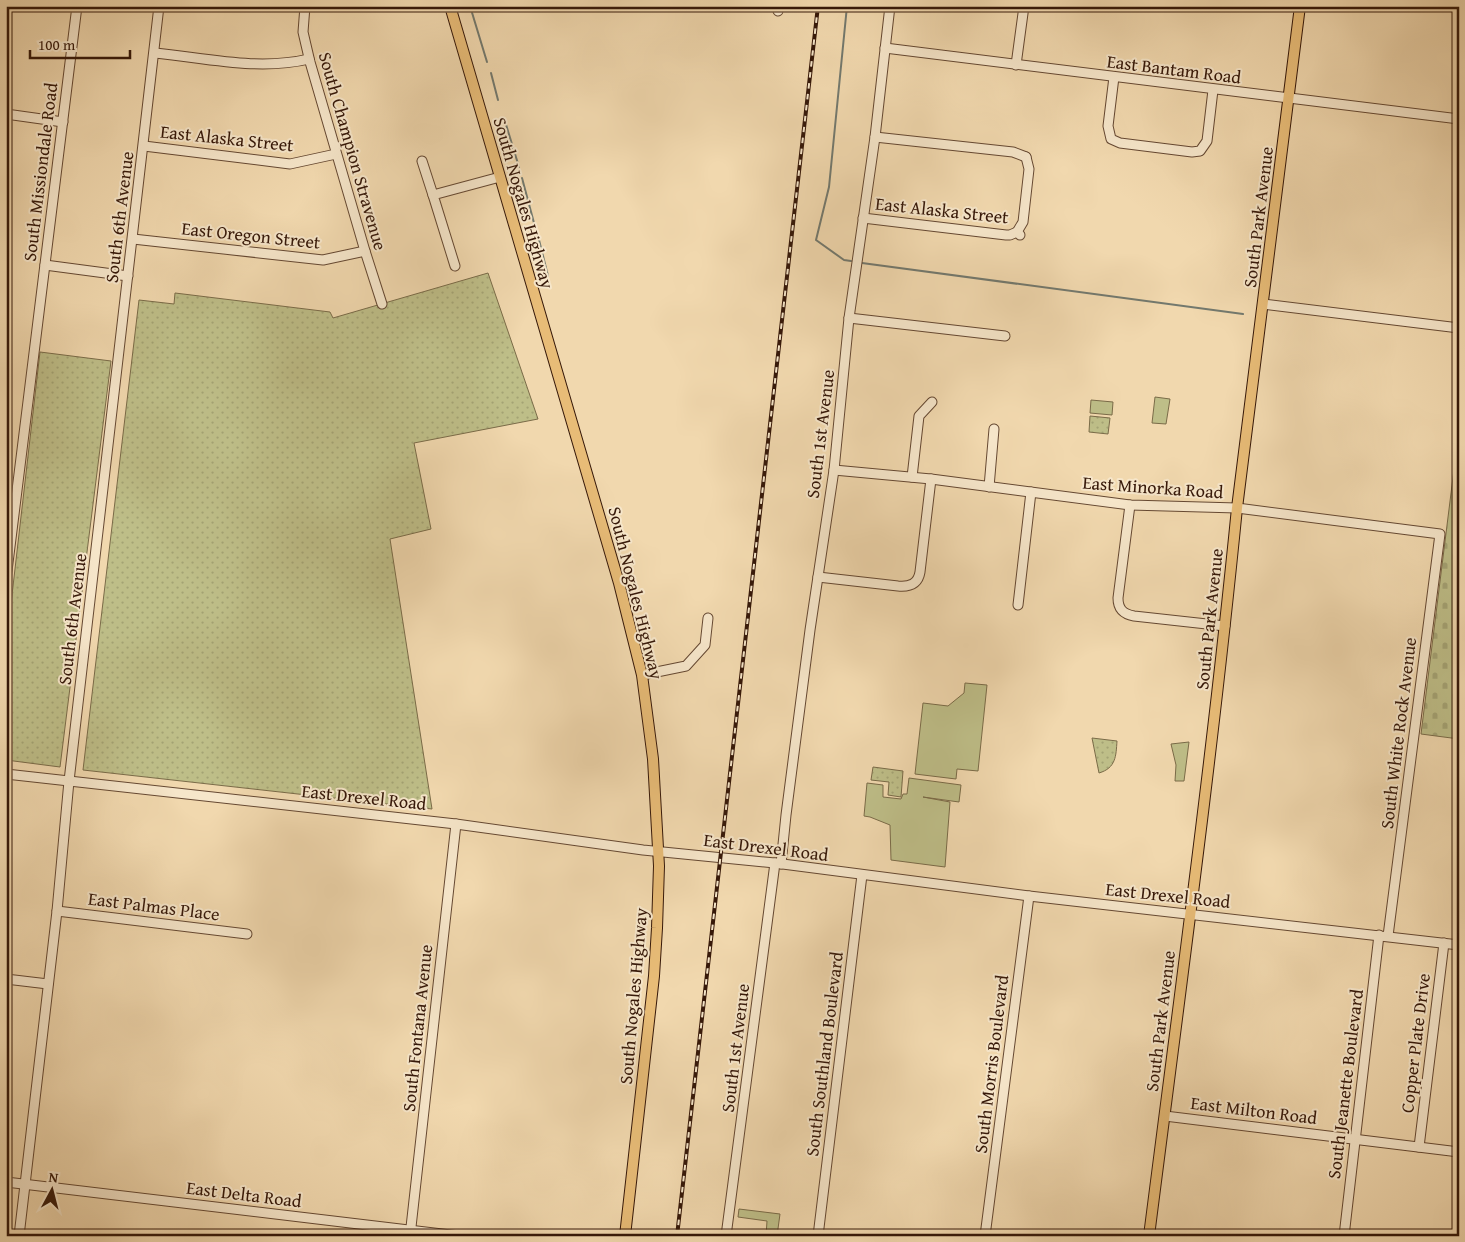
<svg xmlns="http://www.w3.org/2000/svg" width="1465" height="1242" viewBox="0 0 1465 1242" font-family="'Gentium Book Plus',serif">
  <style>
    .grass { fill: #bebe88; stroke: #7a6b48 }
    .cemetery { fill: url(#cemetery-stones); stroke: #7a6b48 }
    .park { fill: url(#park-dots); stroke: #7a6b48 }
    .lines { fill: none; stroke-linecap: round; stroke-linejoin: round }
    .stream { stroke: #73796e; stroke-width: 2 }
    .minor-casing { stroke: #654832; stroke-width: 11 }
    .major-casing { stroke: #361809; stroke-width: 12 }
    .minor { stroke: #f6e6ca; stroke-width: 9 }
    .major { stroke: #e8bc77; stroke-width: 10 }
    .rail-casing { stroke: #361809; stroke-width: 4 }
    .rail { stroke: #f6e6ca; stroke-width: 2; stroke-dasharray: 5.5; stroke-linecap: butt }
    .labels { text-anchor: middle; dominant-baseline: central; stroke-width: 4; stroke-linejoin: round; paint-order: stroke }
    .street-label { font-size: 18px; fill: #361809; stroke: #f6e6ca }
  </style>
  <defs>
    <pattern id="cemetery-stones" width="16" height="16" patternUnits="userSpaceOnUse" patternTransform="scale(1.25)"><rect width="16" height="16" fill="#bebe88"/><path d="M2 7V4a2 2 0 0 1 4 0v3zM10 15v-3a2 2 0 0 1 4 0v3z" fill="#a4a374"/></pattern>
    <pattern id="park-dots" width="8" height="8" patternUnits="userSpaceOnUse" patternTransform="scale(1.25)"><rect width="8" height="8" fill="#bebe88"/><path d="M2 2h.1M6 6h.1" fill="none" stroke="#a4a374" stroke-width="1.8" stroke-linecap="round"/></pattern>
  </defs>
  <rect width="100%" height="100%" fill="#f1d8ae"/>
  <filter id="stains"><feTurbulence type="fractalNoise" baseFrequency=".004" numOctaves="4"/><feColorMatrix values="0 0 0 0 .2 0 0 0 0 .09 0 0 0 0 .02 0 0 0 .5 -.17"/></filter>
  <radialGradient id="worn" r=".72"><stop offset=".6" stop-color="#630" stop-opacity="0"/><stop offset="1" stop-color="#630" stop-opacity=".3"/></radialGradient>
  <g class="grass">
    <path d="M1155 397 1170 399 1166 424 1152 423Z"/>
    <path d="M1091 400 1113 402 1112 415 1090 413Z"/>
    <path d="M965 683 987 685 978 771 957 769 956 779 915 774 923 703 948 706 964 693Z"/>
    <path d="M1189 742 1184 781H1175L1176 765 1171 744Z"/>
    <path d="M909 778 961 785 959 802 923 797 950 802 945 867 891 860 890 825 870 817 864 816 867 783 883 785V797L901 799 903 794H907Z"/>
    <path d="M739 1209 780 1214 777 1236H766L767 1221 738 1217Z"/>
  </g>
  <path class="cemetery" d="M1459 429V739L1421 734Z"/>
  <g class="park">
    <path d="M488 273 538 419 414 443 431 529 390 539 432 809 83 770 139 300 174 304 175 293 330 312 333 318Z"/>
    <path d="M40 352 111 361 60 767 6 760V647Z"/>
    <path d="M1090 416 1110 418 1108 434 1089 432Z"/>
    <path d="M1092 738 1117 741C1116 756 1116 768 1099 773Z"/>
    <path d="M873 767 903 771 901 797 888 795 889 782 871 780Z"/>
  </g>
  <g class="lines">
    <g class="stream">
      <path d="M470 6 487 62"/>
      <path d="M847 6 829 187 816 240 844 260 851 261"/>
      <path d="M491 73 498 100"/>
      <path d="M504 118 519 167"/>
      <path d="M522 178 534 223"/>
      <path d="M538 236 548 276"/>
      <path d="M862 263 1243 314"/>
    </g>
    <defs>
      <g id="minor">
        <path d="M305 6 303 32 310 62 365 251 382 304"/>
        <path d="M778 11 779 6"/>
        <path d="M885 48 1459 119"/>
        <path d="M155 53C206 58 258 71 309 59"/>
        <path d="M1016 65 1024 6"/>
        <path d="M1114 77 1108 126 1111 139 1120 143 1192 152 1200 151 1207 141 1213 90"/>
        <path d="M6 114 63 122"/>
        <path d="M875 137 1013 152 1026 157"/>
        <path d="M144 146 290 164 336 154"/>
        <path d="M422 161 433 195"/>
        <path d="M863 218 1006 235H1010L1017 232 1020 235"/>
        <path d="M1017 232 1023 222 1029 169 1026 157"/>
        <path d="M133 239 323 260 365 251"/>
        <path d="M45 265 128 276"/>
        <path d="M455 266 433 195 500 177"/>
        <path d="M1263 304 1459 328"/>
        <path d="M849 318 1005 336"/>
        <path d="M834 470 931 479 1130 505 1237 508 1440 534 1388 936"/>
        <path d="M912 477 919 416 932 402"/>
        <path d="M989 487 994 429"/>
        <path d="M1130 505 1118 598C1118 609 1123 614 1134 616L1225 626"/>
        <path d="M818 577 898 586C910 587 918 584 920 572L931 479"/>
        <path d="M6 579 77 6"/>
        <path d="M1018 605 1031 492"/>
        <path d="M642 675 686 666 705 645 708 618"/>
        <path d="M6 774 456 824 643 850 775 863 1029 896 1459 945"/>
        <path d="M781 864 786 815 810 630 834 470 849 318 875 137 890 6"/>
        <path d="M57 911 247 934"/>
        <path d="M6 979 48 984"/>
        <path d="M1165 1116 1459 1152"/>
        <path d="M1419 1147 1444 943"/>
        <path d="M6 1182 459 1236"/>
        <path d="M19 1236 57 911 69 781 159 6"/>
        <path d="M410 1236 456 824"/>
        <path d="M726 1236 775 863"/>
        <path d="M818 1236 862 875"/>
        <path d="M985 1236 1029 896"/>
        <path d="M1344 1236 1379 935"/>
      </g>
      <g id="major">
        <path d="M450 6 619 583 642 675 653 759 659 866 657 928 654 976 625 1236"/>
        <path d="M1149 1236C1180 993 1213 751 1237 508L1300 6"/>
      </g>
    </defs>
    <use href="#minor" class="minor-casing"/>
    <use href="#major" class="major-casing"/>
    <use href="#minor" class="minor"/>
    <use href="#major" class="major"/>
    <defs>
      <path id="rail" d="M677 1236 818 6"/>
    </defs>
    <use href="#rail" class="rail-casing"/>
    <use href="#rail" class="rail"/>
  </g>
  <g class="labels">
    <g class="street-label">
      <text transform="translate(1174 69) rotate(7)">East Bantam Road</text>
      <text transform="translate(227 138) rotate(6)">East Alaska Street</text>
      <text transform="translate(353 151) rotate(74)">South Champion Stravenue</text>
      <text transform="translate(40 172) rotate(-83)">South Missiondale Road</text>
      <text transform="translate(524 203) rotate(74)">South Nogales Highway</text>
      <text transform="translate(942 210) rotate(6)">East Alaska Street</text>
      <text transform="translate(119 217) rotate(-83)">South 6th Avenue</text>
      <text transform="translate(1258 217) rotate(-83)">South Park Avenue</text>
      <text transform="translate(251 235) rotate(6)">East Oregon Street</text>
      <text transform="translate(820 434) rotate(-83)">South 1st Avenue</text>
      <text transform="translate(1153 487) rotate(4)">East Minorka Road</text>
      <text transform="translate(636 593) rotate(76)">South Nogales Highway</text>
      <text transform="translate(72 619) rotate(-83)">South 6th Avenue</text>
      <text transform="translate(1209 619) rotate(-84)">South Park Avenue</text>
      <text transform="translate(1398 733) rotate(-83)">South White Rock Avenue</text>
      <text transform="translate(364 797) rotate(6)">East Drexel Road</text>
      <text transform="translate(766 847) rotate(7)">East Drexel Road</text>
      <text transform="translate(1168 895) rotate(6)">East Drexel Road</text>
      <text transform="translate(154 906) rotate(7)">East Palmas Place</text>
      <text transform="translate(633 996) rotate(-85)">South Nogales Highway</text>
      <text transform="translate(1160 1021) rotate(-83)">South Park Avenue</text>
      <text transform="translate(417 1028) rotate(-84)">South Fontana Avenue</text>
      <text transform="translate(1415 1043) rotate(-83)">Copper Plate Drive</text>
      <text transform="translate(735 1048) rotate(-83)">South 1st Avenue</text>
      <text transform="translate(824 1054) rotate(-83)">South Southland Boulevard</text>
      <text transform="translate(991 1064) rotate(-83)">South Morris Boulevard</text>
      <text transform="translate(1345 1084) rotate(-83)">South Jeanette Boulevard</text>
      <text transform="translate(1254 1110) rotate(7)">East Milton Road</text>
      <text transform="translate(244 1194) rotate(7)">East Delta Road</text>
    </g>
  </g>
  <rect width="1465" height="1242" fill="none" stroke="#f1d8ae" stroke-width="25"/>
  <rect x="8" y="8" width="1450" height="1227" fill="none" stroke="#361809" stroke-width="2.5"/>
  <rect x="12" y="12" width="1440" height="1217" fill="none" stroke="#361809"/>
  <g transform="translate(52 1190) rotate(7)" stroke="#f6e6ca" stroke-width="4" paint-order="stroke">
  <path d="M0-4L9 19L0 12L-9 19Z" fill="#361809"/>
  <text y="-8" font-size="14" font-weight="bold" text-anchor="middle" fill="#361809">N</text>
  </g>
  <path d="M30 50v8h100v-8" fill="none" stroke="#361809" stroke-width="2.5"/>
  <text x="38" y="50" font-size="15" fill="#361809" stroke="#f6e6ca" stroke-width="4" paint-order="stroke">100 m</text>
  <rect width="100%" height="100%" filter="url(#stains)"/>
  <rect width="100%" height="100%" fill="url(#worn)"/>
</svg>
